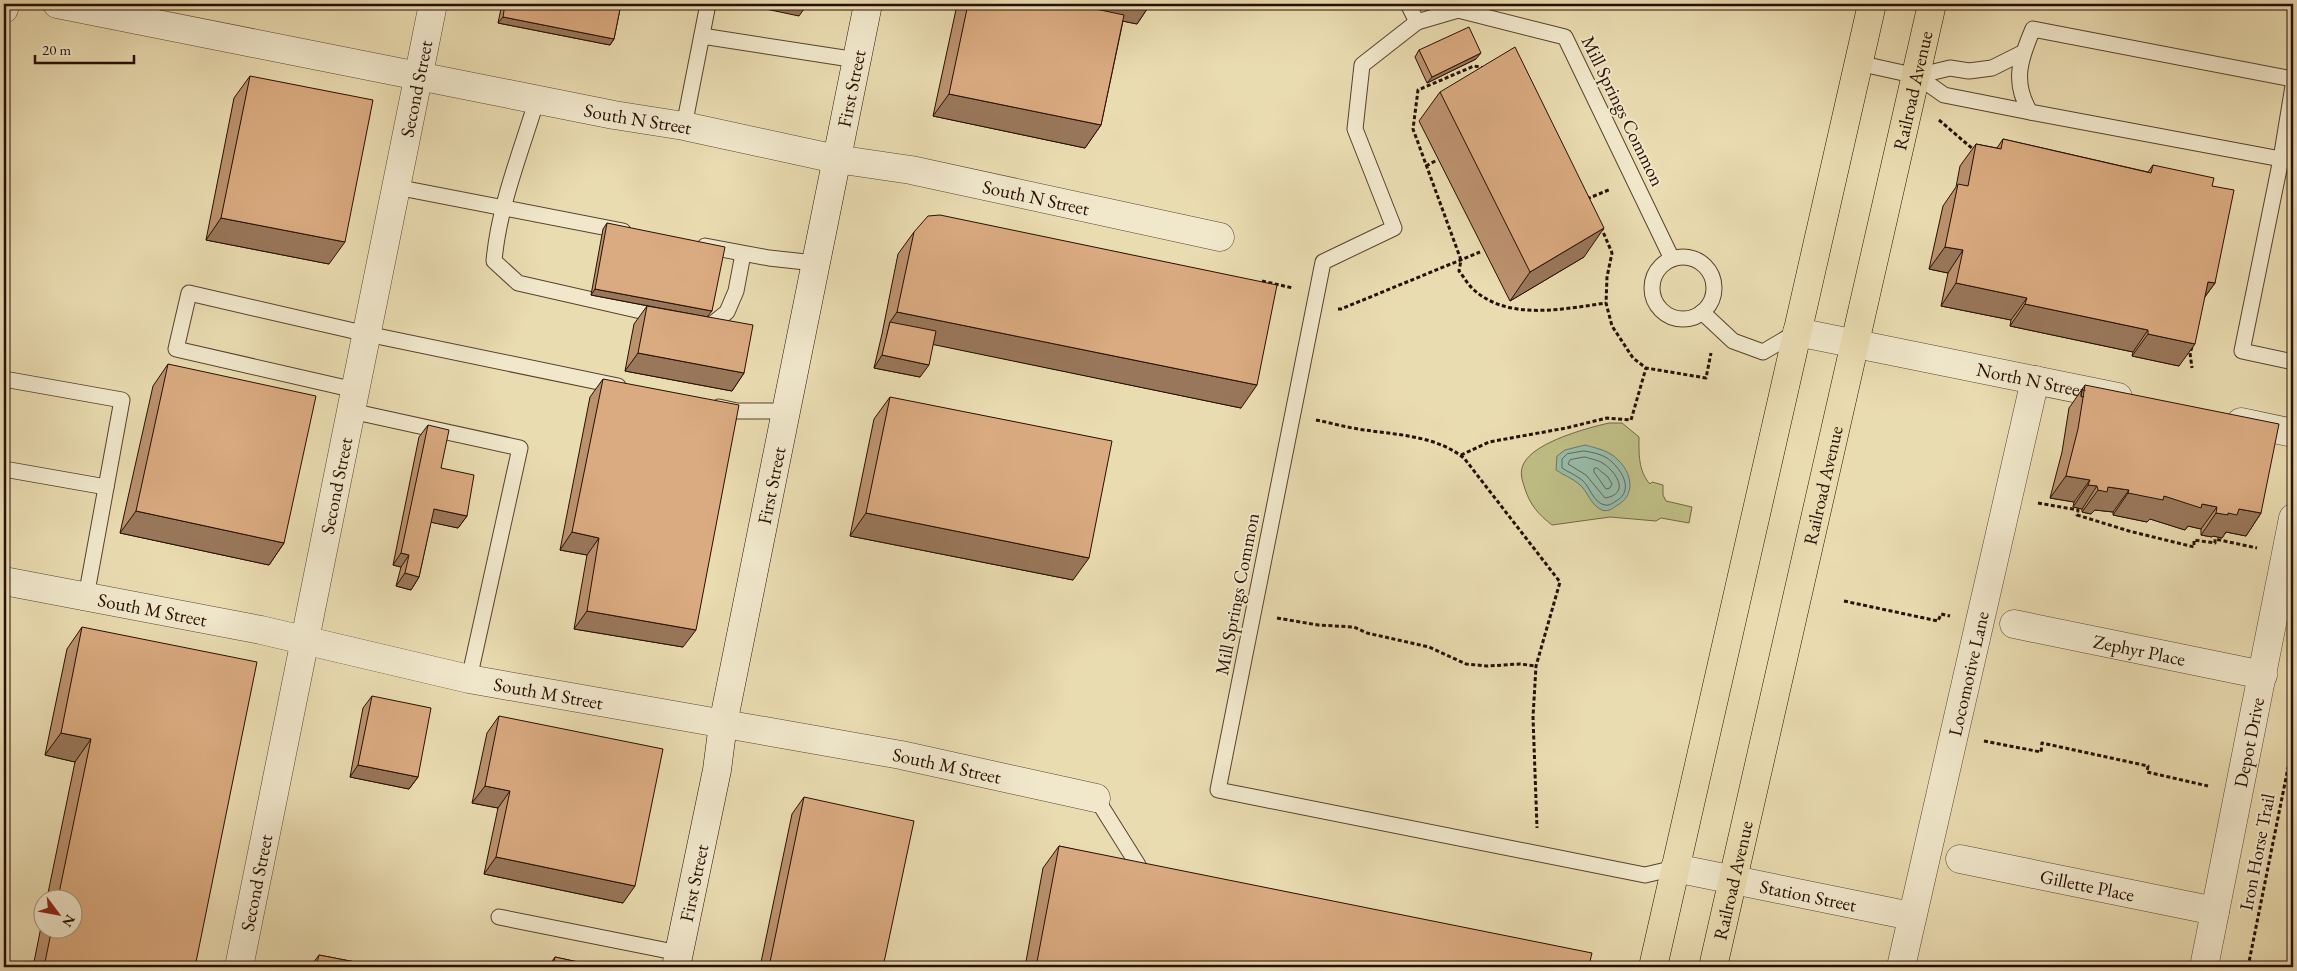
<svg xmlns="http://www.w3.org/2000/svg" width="2297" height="971" viewBox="0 0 2297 971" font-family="'EB Garamond',serif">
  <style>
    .green { fill: #bfbe86; stroke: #736643 }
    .water { fill: #98bcaa; stroke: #6b7766 }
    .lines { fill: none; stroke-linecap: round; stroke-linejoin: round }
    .shore { stroke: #606655; stroke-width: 1 }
    .lane-casing { stroke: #58422c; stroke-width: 17 }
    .street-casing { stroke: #58422c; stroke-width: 29 }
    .secondary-casing { stroke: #270f00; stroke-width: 29 }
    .primary-casing { stroke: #270f00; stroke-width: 29 }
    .path { stroke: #270f00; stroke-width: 3; stroke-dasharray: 4 2.5; stroke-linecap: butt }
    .lane { stroke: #f1e8cc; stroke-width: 15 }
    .street { stroke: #f1e8cc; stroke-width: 28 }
    .secondary { stroke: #f1e8cc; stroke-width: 28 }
    .primary { stroke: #eadcb1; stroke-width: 28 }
    .wall { fill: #bb926e; stroke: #270f00 }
    .shaded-wall { fill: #99775a; stroke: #270f00 }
    .building { fill: #daaa80; stroke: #270f00 }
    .labels { text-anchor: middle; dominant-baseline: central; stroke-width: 4; stroke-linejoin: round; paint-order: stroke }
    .street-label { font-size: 19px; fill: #270f00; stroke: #f1e8cc }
  </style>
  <rect width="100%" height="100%" fill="#eadcb1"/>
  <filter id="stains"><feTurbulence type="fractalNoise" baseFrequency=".004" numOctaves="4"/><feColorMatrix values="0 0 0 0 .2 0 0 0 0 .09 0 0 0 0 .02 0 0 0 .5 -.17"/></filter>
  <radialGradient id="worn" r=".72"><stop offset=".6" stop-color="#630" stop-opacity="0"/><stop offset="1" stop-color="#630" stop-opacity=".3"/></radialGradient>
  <path class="green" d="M1609 423H1622L1639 437C1639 453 1638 471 1650 484L1652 482 1663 485V495L1666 501 1692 507 1689 523 1661 518 1656 521 1610 517 1552 525C1539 515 1530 505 1525 489 1522 480 1519 472 1524 463 1535 442 1587 428 1609 423Z"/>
  <path class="water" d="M1585 445C1592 447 1601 449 1607 452 1629 463 1641 493 1616 506 1612 509 1607 512 1602 510 1590 505 1588 491 1579 484 1572 478 1563 475 1556 470L1557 456 1565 450Z"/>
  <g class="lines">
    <g class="shore">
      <path d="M1584 451C1591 452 1601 454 1607 458 1620 467 1636 490 1616 501 1613 503 1609 506 1605 505 1593 503 1590 486 1582 480 1576 475 1568 472 1562 468V459L1567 454Z"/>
      <path d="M1585 457C1591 459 1599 460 1604 464 1617 473 1630 494 1605 498L1586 475 1568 464 1570 460Z"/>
      <path d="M1597 468 1608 477 1612 484 1610 488 1606 489 1594 472V469Z"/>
    </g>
    <defs>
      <g id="lane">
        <path d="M1408 4 1417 22 1362 65 1355 129 1394 228 1323 262 1218 790 1645 875 1675 868"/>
        <path d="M1417 22 1458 10 1565 37 1672 259"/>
        <path d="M702 36 857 60"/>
        <path d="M1858 63 1917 76 1944 95 2030 112"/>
        <path d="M1917 76 1950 68 1969 71 1992 68 2022 53"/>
        <path d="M2293 79 2033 29C2020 59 2012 82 2030 112L2281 159 2242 351 2293 362"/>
        <path d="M537 99C521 152 499 205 494 261L518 283 663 316"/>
        <path d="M684 126 708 4"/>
        <path d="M2281 159 2293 86"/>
        <path d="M396 187 623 231"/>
        <path d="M705 246 769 258 815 263"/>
        <circle cx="1683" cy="288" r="31"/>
        <path d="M1702 312 1733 341 1763 352 1797 332"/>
        <path d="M702 324 711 325 727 312 736 291 743 254"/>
        <path d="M4 379 122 400 86 597"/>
        <path d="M355 390 176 349 189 293 367 334 618 386"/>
        <path d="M719 407 737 411H786"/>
        <path d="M351 411 520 448 469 679"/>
        <path d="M4 469 106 487"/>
        <path d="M1096 798 1138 865 1139 880"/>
        <path d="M499 917 679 953"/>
      </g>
      <g id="street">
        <path id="s1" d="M57 4 614 115 684 126 836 159 911 170 1220 237"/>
        <path d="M4 9 5 4"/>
        <path id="s2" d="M1797 332 2118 397"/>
        <path d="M2241 422 2293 433"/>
        <path id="s3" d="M4 581 261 630 469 679 901 755 1096 798"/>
        <path id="s4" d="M2014 624 2263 675"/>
        <path id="s5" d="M1960 859 2215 911"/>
        <path id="s6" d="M1675 868 1911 916"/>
        <path id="s7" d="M239 967 433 4"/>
        <path id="s8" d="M1901 967 2035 380"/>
        <path id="s9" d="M2204 967 2293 518"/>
      </g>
      <g id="secondary">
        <path id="s10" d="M676 967 717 770 723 724 868 4"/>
      </g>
      <g id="primary">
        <path d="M1653 967 1872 4"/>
        <path id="s11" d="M1713 967 1932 4"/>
      </g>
    </defs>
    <use href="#lane" class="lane-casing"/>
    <use href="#street" class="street-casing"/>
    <use href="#secondary" class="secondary-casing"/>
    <use href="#primary" class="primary-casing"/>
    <g class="path">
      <path d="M1485 68 1474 66 1418 90 1413 129 1461 260 1459 271C1464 277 1468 285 1474 290 1509 321 1563 309 1606 303"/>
      <path d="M1939 120 1974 150"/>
      <path d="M1426 166 1437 160"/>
      <path d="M1587 199 1611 189"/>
      <path d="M1601 227 1612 253 1607 277 1606 303 1612 326 1633 358 1646 368 1706 378 1711 353"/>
      <path d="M1262 281 1293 288"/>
      <path d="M1338 309H1341L1480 252"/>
      <path d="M2192 347 2190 353 2192 368"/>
      <path d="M1316 420C1332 423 1348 428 1365 430 1399 435 1436 436 1464 458L1560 582 1536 666 1533 717 1537 828"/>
      <path d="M1461 455 1489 442 1566 428 1607 418 1631 420 1646 368"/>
      <path d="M2038 503 2078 510 2077 515 2129 531 2194 547V540L2215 543V539L2257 548"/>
      <path d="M1844 601 1938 621 1941 614 1950 616"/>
      <path d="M1277 618 1318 625 1354 627 1367 633 1429 647 1466 664 1487 666 1520 664 1536 666"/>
      <path d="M1984 741 2041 752 2042 743 2148 766 2147 772 2208 786"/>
      <path d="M2248 967 2293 743"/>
    </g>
    <use href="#lane" class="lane"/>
    <use href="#street" class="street"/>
    <use href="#secondary" class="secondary"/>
    <use href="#primary" class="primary"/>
  </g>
  <g class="wall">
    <path d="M502 4H621L614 39 610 45 498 23Z"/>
    <path d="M958 4H1149V6L1137 24 1123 21 1101 125 1085 148 933 116 957 5Z"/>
    <path d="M1419 50 1476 59 1427 83 1415 57Z"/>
    <path d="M250 76 329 264 206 240 234 98Z"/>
    <path d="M1440 92 1584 257 1510 301 1419 121Z"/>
    <path d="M2003 139 2148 172 2153 165 2212 186 2215 283 2204 298 2179 366 2132 356 2133 352 2010 326 2011 320 1941 306 1948 273 1929 269 1943 206 1956 187 1960 166 1976 144 1997 148Z"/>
    <path d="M607 223 707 317 744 373 732 391 625 371 634 324 647 306 695 315 591 295 603 229Z"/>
    <path d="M914 232 1241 408 933 344 920 377 874 368 882 334 898 254Z"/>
    <path d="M168 364 284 543 269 565 120 533 153 386Z"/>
    <path d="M603 379 683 647 574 629 587 555 560 550 590 397Z"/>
    <path d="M2085 385 2261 513 2246 536 2226 532 2222 538 2213 536 2212 537 2201 535V529L2188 526 2185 530 2150 519 2147 522 2113 515V512L2095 510 2091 514 2082 512V509L2073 507 2074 502 2050 498 2062 452 2069 408Z"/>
    <path d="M890 397 1073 580 850 536 874 419Z"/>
    <path d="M428 425 441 468 467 516 458 528 431 522 419 577 411 590 396 586 401 567 393 565 419 437Z"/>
    <path d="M82 627 195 967H33L42 922V928H72V898H47L75 762 45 755 67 649Z"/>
    <path d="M372 696 418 777 409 789 350 777 363 708Z"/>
    <path d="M499 716 623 903 484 874 498 808 472 803 487 733Z"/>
    <path d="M804 797 883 967H760L792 814Z"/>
    <path d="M1059 846 1589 965 1596 967H1025L1043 868Z"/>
    <path d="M319 955 381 967H310Z"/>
    <path d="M555 957 601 967H548Z"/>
  </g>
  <g class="shaded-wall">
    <path d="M742 4H777L804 9 799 16Z"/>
    <path d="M1037 4H1137L1149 6 1137 24Z"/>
    <path d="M503 17 614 39 610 45 498 23Z"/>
    <path d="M1481 53 1476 59 1427 83 1432 77Z"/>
    <path d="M949 94 1101 125 1085 148 933 116Z"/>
    <path d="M221 218 345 242 329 264 206 240Z"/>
    <path d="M1604 228 1584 257 1510 301 1530 272Z"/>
    <path d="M1945 247 1963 250 1948 273 1929 269Z"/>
    <path d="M2208 282 2215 283 2199 305Z"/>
    <path d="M1956 283 2027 298 2011 320 1941 306Z"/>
    <path d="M595 289 712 311 707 317 591 295Z"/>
    <path d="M2025 304 2148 330 2133 352 2010 326Z"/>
    <path d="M897 312 1257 385 1241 408 887 335 890 322Z"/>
    <path d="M2148 334 2195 344 2179 366 2132 356Z"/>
    <path d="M638 353 744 373 732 391 625 371Z"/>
    <path d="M882 355 929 365 920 377 874 368Z"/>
    <path d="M2066 476 2090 480 2074 502 2050 498Z"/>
    <path d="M2088 485 2097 486 2082 509 2073 507Z"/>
    <path d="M2108 487 2129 490 2113 512 2095 510 2091 514 2082 512 2098 490Z"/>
    <path d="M2128 493 2164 496 2217 507 2201 529 2188 526 2185 530 2150 519 2147 522 2113 515Z"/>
    <path d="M434 509 467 516 458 528 425 521Z"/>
    <path d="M2239 509 2261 513 2246 536 2226 532 2222 538 2213 536 2212 537 2201 535 2216 513H2228Z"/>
    <path d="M136 511 284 543 269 565 120 533Z"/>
    <path d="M866 513 1089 558 1073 580 850 536Z"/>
    <path d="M572 532 599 538 587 555 560 550Z"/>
    <path d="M401 553 409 555 401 567 393 565Z"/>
    <path d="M405 573 419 577 411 590 396 586Z"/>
    <path d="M587 611 696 630 683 647 574 629Z"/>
    <path d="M61 733 91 739 75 762 45 755Z"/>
    <path d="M358 765 418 777 409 789 350 777Z"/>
    <path d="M485 786 510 791 498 808 472 803Z"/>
    <path d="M496 857 635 886 623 903 484 874Z"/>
  </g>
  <g class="building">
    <path d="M505 4H621L614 39 503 17Z"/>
    <path d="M777 4H805L804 9Z"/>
    <path d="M968 4H1072L1124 15 1101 125 949 94Z"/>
    <path d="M1137 4H1149V6Z"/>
    <path d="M1469 27 1481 53 1432 77 1419 50Z"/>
    <path d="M1515 47 1604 228 1530 272 1440 92Z"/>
    <path d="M250 76 373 100 345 242 221 218Z"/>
    <path d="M2003 139 2151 173 2153 165 2214 178 2212 186 2234 190 2215 283 2208 282 2195 344 2148 334V330L2025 304 2027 298 1956 283 1963 250 1945 247 1958 184 1968 186 1976 144 2001 149Z"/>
    <path d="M940 215 1277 285 1257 385 897 312 914 232 928 216Z"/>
    <path d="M607 223 725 247 712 311 595 289Z"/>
    <path d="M647 306 753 325 744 373 638 353Z"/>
    <path d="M890 322 936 331 929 365 882 355Z"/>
    <path d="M168 364 316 396 284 543 136 511Z"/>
    <path d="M603 379 739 405 696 630 587 611 599 538 572 532Z"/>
    <path d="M2085 385 2279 424 2261 513 2239 509 2237 515 2228 513V515L2216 513 2217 507 2202 504 2201 508 2164 496 2163 500 2128 493 2129 490 2108 487 2107 492 2098 490 2097 486 2088 485 2090 480 2066 476 2078 429Z"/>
    <path d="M890 397 1112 441 1089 558 866 513Z"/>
    <path d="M428 425 449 430 441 468 474 475 467 516 434 509 419 577 405 573 409 555 401 553Z"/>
    <path d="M82 627 257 662 195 967H44L52 928H72V898H58L91 739 61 733Z"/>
    <path d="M372 696 431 708 418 777 358 765Z"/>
    <path d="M499 716 663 749 635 886 496 857 510 791 485 786Z"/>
    <path d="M804 797 914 821 883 967H769Z"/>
    <path d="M1059 846 1592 953 1589 965 1596 967H1036Z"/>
    <path d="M319 955 381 967H316Z"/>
    <path d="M555 957 601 967H553Z"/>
  </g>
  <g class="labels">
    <g class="street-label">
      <text stroke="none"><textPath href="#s7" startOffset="896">Second Street</textPath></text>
      <text stroke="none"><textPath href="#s10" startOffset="896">First Street</textPath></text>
      <text stroke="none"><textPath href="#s11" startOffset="899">Railroad Avenue</textPath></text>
      <text transform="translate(1623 111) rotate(64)">Mill Springs Common</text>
      <text stroke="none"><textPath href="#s1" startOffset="592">South N Street</textPath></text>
      <text stroke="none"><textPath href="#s1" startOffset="998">South N Street</textPath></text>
      <text stroke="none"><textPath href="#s2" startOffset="239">North N Street</textPath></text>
      <text stroke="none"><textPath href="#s7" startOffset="491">Second Street</textPath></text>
      <text stroke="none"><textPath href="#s10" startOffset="491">First Street</textPath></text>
      <text stroke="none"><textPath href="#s11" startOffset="494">Railroad Avenue</textPath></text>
      <text transform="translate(1237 594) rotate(-79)">Mill Springs Common</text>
      <text stroke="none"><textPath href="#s3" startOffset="151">South M Street</textPath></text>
      <text stroke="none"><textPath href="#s4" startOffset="128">Zephyr Place</textPath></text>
      <text stroke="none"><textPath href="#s8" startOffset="301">Locomotive Lane</textPath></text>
      <text stroke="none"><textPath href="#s3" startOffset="556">South M Street</textPath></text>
      <text stroke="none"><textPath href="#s9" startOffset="229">Depot Drive</textPath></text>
      <text stroke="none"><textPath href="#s3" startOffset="961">South M Street</textPath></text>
      <text transform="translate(2257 852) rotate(-79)">Iron Horse Trail</text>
      <text stroke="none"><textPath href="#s11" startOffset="89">Railroad Avenue</textPath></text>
      <text stroke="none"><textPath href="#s7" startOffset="86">Second Street</textPath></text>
      <text stroke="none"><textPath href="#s10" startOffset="86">First Street</textPath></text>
      <text stroke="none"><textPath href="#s5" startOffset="130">Gillette Place</textPath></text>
      <text stroke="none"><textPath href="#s6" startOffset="136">Station Street</textPath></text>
    </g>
  </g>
  <rect width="2297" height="971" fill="none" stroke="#eadcb1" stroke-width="20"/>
  <rect x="5" y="5" width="2287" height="961" fill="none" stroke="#270f00" stroke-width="2.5"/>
  <rect x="10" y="10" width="2277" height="951" fill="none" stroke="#270f00"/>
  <g transform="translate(58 914) rotate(122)"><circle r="24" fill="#f1e8cc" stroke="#a0917a"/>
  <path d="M0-4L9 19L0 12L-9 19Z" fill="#8f2418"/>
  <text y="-8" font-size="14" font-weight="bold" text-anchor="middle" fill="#270f00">N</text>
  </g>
  <path d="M35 55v8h99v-8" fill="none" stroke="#270f00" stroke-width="2.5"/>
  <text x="42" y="55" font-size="15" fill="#270f00" stroke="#f1e8cc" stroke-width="4" paint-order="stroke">20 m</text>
  <rect width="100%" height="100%" filter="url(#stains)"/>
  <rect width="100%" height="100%" fill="url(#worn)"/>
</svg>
